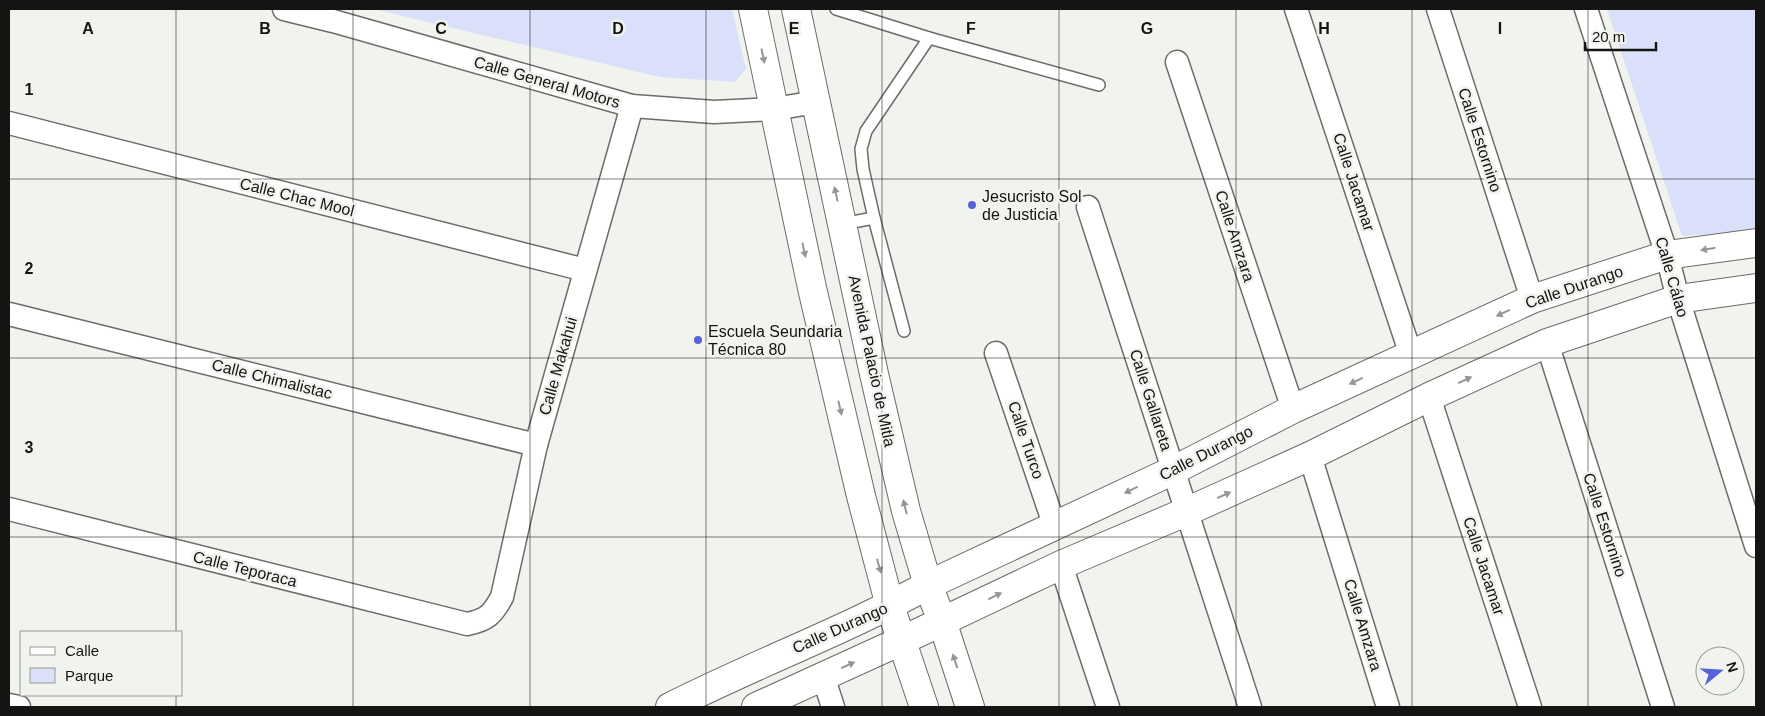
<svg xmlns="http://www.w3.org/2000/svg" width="1765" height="716" viewBox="0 0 1765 716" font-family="Helvetica,sans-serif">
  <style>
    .green { fill: #dae0fa }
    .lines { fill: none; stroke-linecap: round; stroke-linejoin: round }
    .service-casing { stroke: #6a6d68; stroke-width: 14 }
    .minor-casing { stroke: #6a6d68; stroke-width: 25 }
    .secondary-casing { stroke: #6a6d68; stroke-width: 30 }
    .service { stroke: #fff; stroke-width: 11 }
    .minor { stroke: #fff; stroke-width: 22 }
    .secondary { stroke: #fff; stroke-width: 28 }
    .oneway { fill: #959695 }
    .grid { fill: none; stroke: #141513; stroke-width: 1; stroke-opacity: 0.55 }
    .poi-dot { fill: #5863da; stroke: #f0f3ee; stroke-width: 2 }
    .labels { text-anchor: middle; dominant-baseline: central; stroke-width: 5; stroke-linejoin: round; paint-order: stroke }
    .street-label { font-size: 16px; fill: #141513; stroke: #f0f3ee }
    .poi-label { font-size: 16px; fill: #141513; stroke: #f0f3ee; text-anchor: start }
    .grid-label { font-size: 16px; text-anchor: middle; font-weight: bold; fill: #141513; stroke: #f0f3ee; stroke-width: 5; stroke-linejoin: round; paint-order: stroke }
  </style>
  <rect width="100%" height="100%" fill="#f0f3ee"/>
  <g class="green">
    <path d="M373 9H732L746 69 735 82 660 77Z"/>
    <path d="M1607 9H1756V231L1682 236Z"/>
  </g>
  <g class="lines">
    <defs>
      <g id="service">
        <path d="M836 9 929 38 1099 85"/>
        <path d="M842 224 874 218"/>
        <path d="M904 331 874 218 863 169 861 149 866 131 929 38"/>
      </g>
      <g id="minor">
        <path d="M284 9 333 21 632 106 714 112 774 109 816 102"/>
        <path d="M1296 9 1411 355"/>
        <path d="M1438 9 1532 299"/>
        <path d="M1586 9 1667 255 1678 299 1756 546"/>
        <path d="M1177 62 1293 409"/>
        <path d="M9 123 585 270"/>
        <path d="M1088 207 1250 707"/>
        <path d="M9 314 536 445"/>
        <path d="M1547 343 1663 707"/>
        <path d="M996 353 1055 527"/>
        <path d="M1429 397 1530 707"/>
        <path d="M1310 456 1388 707"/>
        <path d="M9 509 467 624C487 620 492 615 502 597L536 445 632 106"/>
        <path d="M1061 565 1108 707"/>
        <path d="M823 676 833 707"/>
        <path d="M9 705 19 707"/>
      </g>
      <g id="secondary">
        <path d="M753 9 812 288 861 496 890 606 924 707"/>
        <path d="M796 9 874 374 906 511 928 585 942 621 970 707"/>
        <path d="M670 707C755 664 844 631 928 585L1174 470 1293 409 1532 299 1667 255 1756 243"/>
        <path d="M756 707 903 640 1061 565 1188 511 1310 456 1429 397 1547 343 1678 299 1756 288"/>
      </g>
    </defs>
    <use href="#service" class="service-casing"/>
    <use href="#minor" class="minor-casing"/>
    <use href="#secondary" class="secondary-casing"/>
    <use href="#service" class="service"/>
    <use href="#minor" class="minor"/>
    <use href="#secondary" class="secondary"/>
  </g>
  <defs><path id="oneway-solid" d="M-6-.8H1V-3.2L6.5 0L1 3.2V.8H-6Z" transform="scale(1.25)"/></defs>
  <g class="oneway">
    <use href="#oneway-solid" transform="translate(763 56) rotate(78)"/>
    <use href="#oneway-solid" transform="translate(836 194) rotate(-102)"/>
    <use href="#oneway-solid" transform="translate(1708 249) rotate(171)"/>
    <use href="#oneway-solid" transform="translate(804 250) rotate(78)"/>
    <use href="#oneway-solid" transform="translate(1503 313) rotate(155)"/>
    <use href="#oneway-solid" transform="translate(1465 380) rotate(-25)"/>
    <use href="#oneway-solid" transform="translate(1356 381) rotate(155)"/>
    <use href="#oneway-solid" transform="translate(840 408) rotate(77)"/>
    <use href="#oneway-solid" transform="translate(1131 490) rotate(154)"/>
    <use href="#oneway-solid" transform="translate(1224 495) rotate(-24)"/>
    <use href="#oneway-solid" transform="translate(905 507) rotate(-104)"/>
    <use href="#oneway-solid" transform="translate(879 566) rotate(75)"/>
    <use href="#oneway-solid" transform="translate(995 596) rotate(-26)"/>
    <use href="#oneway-solid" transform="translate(955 661) rotate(-108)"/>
    <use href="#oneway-solid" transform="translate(848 665) rotate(-24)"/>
  </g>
  <path class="grid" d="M176 9V632M353 9V707M530 9V707M706 9V707M882 9V707M1059 9V707M1236 9V707M1412 9V707M1588 9V707M9 179H1756M9 358H1756M9 537H1756M176 695V707"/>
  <g class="poi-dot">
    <circle cx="972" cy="205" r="5"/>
    <circle cx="698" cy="340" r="5"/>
  </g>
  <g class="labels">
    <g class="street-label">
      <text transform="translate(547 82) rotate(16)">Calle General Motors</text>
      <text transform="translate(1480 140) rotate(72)">Calle Estornino</text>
      <text transform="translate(1354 182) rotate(72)">Calle Jacamar</text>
      <text transform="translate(297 197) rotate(14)">Calle Chac Mool</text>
      <text transform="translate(1235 236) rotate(72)">Calle Amzara</text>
      <text transform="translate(1672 277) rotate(74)">Calle Cálao</text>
      <text transform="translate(1574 287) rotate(-19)">Calle Durango</text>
      <text transform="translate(872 361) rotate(78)">Avenida Palacio de Mitla</text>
      <text transform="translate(558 366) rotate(-74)">Calle Makahui</text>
      <text transform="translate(272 379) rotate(14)">Calle Chimalistac</text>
      <text transform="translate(1151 400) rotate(72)">Calle Gallareta</text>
      <text transform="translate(1026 440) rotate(71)">Calle Turco</text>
      <text transform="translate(1206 453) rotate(-27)">Calle Durango</text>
      <text transform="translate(1605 525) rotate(72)">Calle Estornino</text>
      <text transform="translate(1484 566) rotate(72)">Calle Jacamar</text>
      <text transform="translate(245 569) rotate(14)">Calle Teporaca</text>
      <text transform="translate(1363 625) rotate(73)">Calle Amzara</text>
      <text transform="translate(840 628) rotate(-24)">Calle Durango</text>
    </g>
    <g class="poi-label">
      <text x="982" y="196">Jesucristo Sol<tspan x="982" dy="18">de Justicia</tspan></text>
      <text x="708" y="331">Escuela Seundaria<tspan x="708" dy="18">Técnica 80</tspan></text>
    </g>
  </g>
  <g class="grid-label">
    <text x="88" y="34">A</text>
    <text x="265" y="34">B</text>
    <text x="441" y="34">C</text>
    <text x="618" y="34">D</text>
    <text x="794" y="34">E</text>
    <text x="971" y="34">F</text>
    <text x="1147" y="34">G</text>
    <text x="1324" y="34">H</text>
    <text x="1500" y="34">I</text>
    <text x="29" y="95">1</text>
    <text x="29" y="274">2</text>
    <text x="29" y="453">3</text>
  </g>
  <rect width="1765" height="716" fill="none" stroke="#141513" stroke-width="20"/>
  <rect x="20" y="631" width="162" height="65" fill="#f0f3ee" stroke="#989a96"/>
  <rect x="30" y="647" width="25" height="8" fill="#ffffff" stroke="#989a96"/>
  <text x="65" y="656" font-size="15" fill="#141513">Calle</text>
  <rect x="30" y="668" width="25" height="15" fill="#dae0fa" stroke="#989a96"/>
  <text x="65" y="681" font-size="15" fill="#141513">Parque</text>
  <g transform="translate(1720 671) rotate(72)"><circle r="24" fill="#f0f3ee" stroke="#989a96"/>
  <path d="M0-4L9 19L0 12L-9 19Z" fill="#5863da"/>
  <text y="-8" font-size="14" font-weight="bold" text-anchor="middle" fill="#141513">N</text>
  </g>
  <path d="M1585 42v8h71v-8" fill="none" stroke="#141513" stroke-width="2.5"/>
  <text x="1592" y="42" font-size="15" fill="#141513" stroke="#f0f3ee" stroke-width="4" paint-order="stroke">20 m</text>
</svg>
